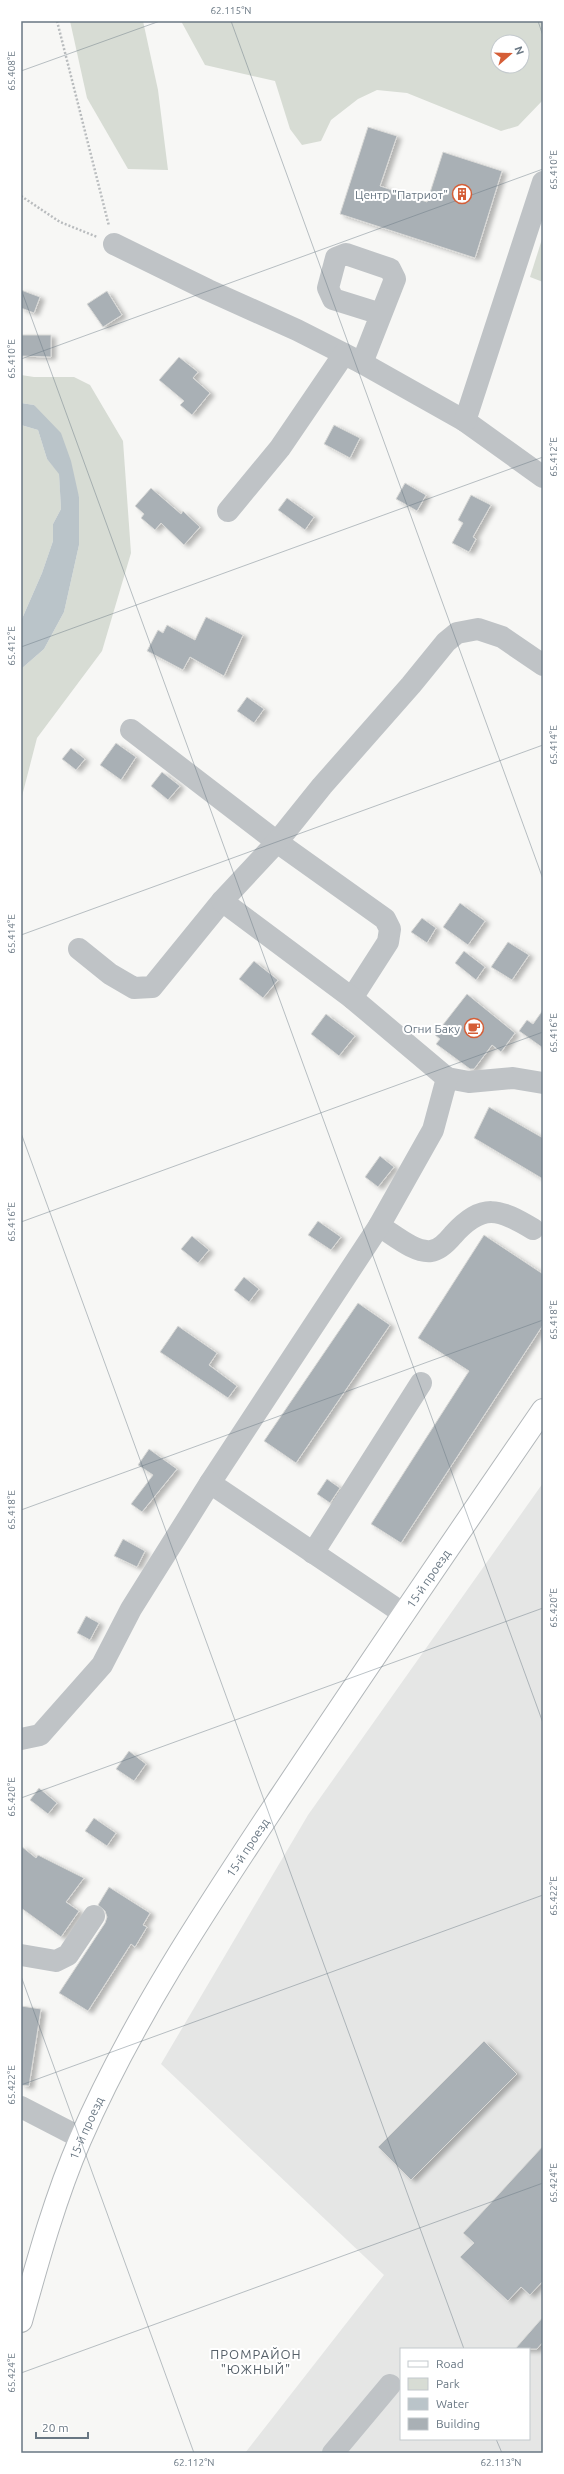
<svg xmlns="http://www.w3.org/2000/svg" width="564" height="2474" viewBox="0 0 564 2474" font-family="Ubuntu,sans-serif">
  <style>
    .built { fill: #e5e6e5; fill-rule: evenodd }
    .green { fill: #d7dcd4; fill-rule: evenodd }
    .water { fill: #bac4c9 }
    .building { fill: #a9b0b5; stroke: #d9d9d7; filter: url(#shadow) }
    .lines { fill: none; stroke-linecap: round; stroke-linejoin: round }
    .major-casing { stroke: #b2b7ba; stroke-width: 24 }
    .path { stroke: #b9bcbe; stroke-width: 2.5; stroke-dasharray: 2 2; stroke-linecap: butt }
    .minor { stroke: #bfc3c6; stroke-width: 22 }
    .major { stroke: #fff; stroke-width: 22 }
    .ticks { fill: none; stroke: #697783; stroke-width: 1; stroke-opacity: 0.45 }
    .labels { text-anchor: middle; dominant-baseline: central; stroke-width: 4; stroke-linejoin: round; paint-order: stroke }
    .poi-label { font-size: 12px; fill: #697783; stroke: #fff; text-anchor: end }
    .street-label { font-size: 12px; fill: #697783; stroke: #fff }
    .neighbourhood-label { font-size: 13px; letter-spacing: 1px; fill: #566069; stroke: #fff }
    .neatline { fill: none; stroke: #697783; stroke-width: 1.5 }
    .ticks-label { font-size: 10px; text-anchor: middle; fill: #697783 }
  </style>
  <defs>
    <filter id="shadow"><feDropShadow dx="4.5" dy="2.5" stdDeviation="2" flood-color="#0004"/></filter>
  </defs>
  <rect width="100%" height="100%" fill="#f7f7f5"/>
  <path class="built" d="M543 1483V2453H245L384 2275 161 2064 308 1815ZM401 2349H529V2439H401Z"/>
  <g class="green">
    <path d="M70 21H143L158 90 168 170 128 169 87 98Z"/>
    <path d="M181 21H543V100L518 126 501 131 407 93 377 90 358 99 331 120 321 141 302 145 290 129 275 81 205 65ZM498 42H522V66H498Z"/>
    <path d="M543 236V282L530 277Z"/>
    <path d="M21 375 34 377H74L90 385 123 441 131 553 102 651 37 738 21 800V669L44 649 64 612 79 545V497L34 405 21 403Z"/>
    <path d="M21 425 38 430 47 459 59 473 61 509 53 524V541L42 573 21 621Z"/>
  </g>
  <path class="water" d="M21 403 34 405 61 433 71 461 79 497V545L64 612 44 649 21 669V621L42 573 53 541V524L61 509 59 474 47 459 38 430 21 425Z"/>
  <g class="building">
    <path d="M368 127 397 136 380 186 427 202 443 152 502 171 475 258 340 214Z"/>
    <path d="M21 290 40 297 34 313 21 308Z"/>
    <path d="M107 291 122 315 103 327 87 304Z"/>
    <path d="M21 335H51V357L21 356Z"/>
    <path d="M179 357 198 372 193 378 210 393 192 415 180 405 184 401 159 380Z"/>
    <path d="M334 425 360 438 350 458 324 444Z"/>
    <path d="M405 483 426 495 417 511 396 499Z"/>
    <path d="M151 488 181 514 183 511 200 527 184 545 161 523 155 530 141 518 144 514 135 506Z"/>
    <path d="M471 495 491 505 473 537 476 539 469 552 452 543 463 523 458 520Z"/>
    <path d="M287 498 314 517 305 530 278 510Z"/>
    <path d="M206 617 243 635 224 676 190 657 183 670 147 651 158 630 163 633 167 625 195 640Z"/>
    <path d="M247 697 264 709 254 723 237 711Z"/>
    <path d="M116 743 136 757 121 780 100 765Z"/>
    <path d="M71 748 85 759 76 770 62 759Z"/>
    <path d="M162 772 180 786 168 800 151 786Z"/>
    <path d="M460 903 485 921 468 945 443 927Z"/>
    <path d="M422 918 436 928 427 943 411 932Z"/>
    <path d="M508 942 529 955 512 980 491 967Z"/>
    <path d="M464 951 485 967 476 980 455 963Z"/>
    <path d="M254 961 278 980 263 998 239 979Z"/>
    <path d="M467 994 515 1033 501 1052 492 1045 474 1069H470L436 1044 440 1039 435 1035Z"/>
    <path d="M543 1010V1048L519 1031 527 1020 533 1024Z"/>
    <path d="M326 1014 355 1036 339 1056 311 1034Z"/>
    <path d="M489 1107 543 1138V1179L474 1138Z"/>
    <path d="M380 1156 394 1167 378 1187 365 1177Z"/>
    <path d="M318 1221 341 1237 331 1250 308 1235Z"/>
    <path d="M484 1235 543 1274V1325L401 1543 371 1524 469 1371 418 1338Z"/>
    <path d="M192 1236 209 1250 198 1263 181 1249Z"/>
    <path d="M244 1277 259 1289 249 1302 234 1290Z"/>
    <path d="M358 1303 390 1325 296 1463 264 1441Z"/>
    <path d="M178 1326 217 1353 209 1365 237 1386 228 1398 160 1352Z"/>
    <path d="M149 1449 177 1469 142 1512 131 1504 153 1475 138 1465Z"/>
    <path d="M327 1479 340 1488 330 1503 317 1494Z"/>
    <path d="M123 1539 145 1551 137 1567 114 1556Z"/>
    <path d="M86 1616 99 1623 90 1640 77 1633Z"/>
    <path d="M129 1751 146 1764 134 1781 116 1769Z"/>
    <path d="M39 1788 57 1803 48 1814 30 1800Z"/>
    <path d="M94 1818 116 1833 107 1846 85 1831Z"/>
    <path d="M21 1846 36 1858 38 1855 84 1878 66 1902 79 1911 61 1937 21 1908Z"/>
    <path d="M109 1887 150 1913 143 1925 147 1927 135 1947 131 1944 88 2011 59 1993 105 1923 107 1917 105 1911 98 1905Z"/>
    <path d="M21 2006 41 2009 29 2086 21 2085Z"/>
    <path d="M484 2041 517 2074 411 2180 378 2147Z"/>
    <path d="M543 2146V2281L530 2295 521 2287 508 2301 460 2257 474 2243 463 2233Z"/>
    <path d="M543 2317V2342L537 2349H515Z"/>
  </g>
  <g class="lines">
    <defs>
      <g id="major">
        <path id="s1" d="M21 2321C38 2260 55 2198 80 2140 133 2018 208 1906 281 1796 367 1667 455 1538 543 1410"/>
      </g>
    </defs>
    <use href="#major" class="major-casing"/>
    <g class="path">
      <path d="M57 21 109 226"/>
      <path d="M21 196 60 222 97 237"/>
    </g>
    <g class="minor">
      <path d="M114 244 208 290 297 330 362 363 465 421 543 477"/>
      <path d="M362 363 395 279 390 269 346 254 336 258 328 288 333 299 381 314"/>
      <path d="M465 421 543 182"/>
      <path d="M228 511 280 448 344 354"/>
      <path d="M131 730 277 842 385 919 390 929 388 942 352 998"/>
      <path d="M79 949 110 974 134 988 152 987 222 901"/>
      <path d="M447 1078 469 1082 513 1078 543 1083"/>
      <path d="M379 1226C393 1234 414 1253 431 1251 440 1250 448 1241 453 1235 483 1202 499 1209 533 1229"/>
      <path d="M313 1553 421 1383"/>
      <path d="M404 1614 210 1483 379 1226 433 1130 447 1078 352 998 222 901 277 842 322 786 411 685 446 642 457 633 478 629 502 637 543 665"/>
      <path d="M21 1739 40 1735 102 1665 131 1609 210 1483"/>
      <path d="M21 1955 56 1961 68 1955 94 1916"/>
      <path d="M21 2107 81 2138"/>
      <path d="M333 2453 390 2385"/>
    </g>
    <use href="#major" class="major"/>
  </g>
  <path class="ticks" d="M231 21 543 879M538 21 543 36M21 71 160 21M21 289 543 1723M21 359 543 169M21 647 543 457M21 935 543 745M21 1133 464 2349M21 1222 543 1032M21 1510 543 1320M21 1798 543 1608M21 1976 194 2453M21 2085 543 1895M21 2373 543 2183M496 2439 502 2453"/>
  <defs>
    <symbol id="building-ring" viewBox="-11 -11 22 22"><circle r="9.5" fill="#fff" stroke="#d55e37" stroke-width="1.5"/><path d="M-4-6H4V6H1V3H-1V6H-4ZM-2.5-4.3h1.7v1.8h-1.7ZM.8-4.3h1.7v1.8H.8ZM-2.5-1h1.7V.8h-1.7ZM.8-1h1.7V.8H.8Z" fill="#d55e37"/></symbol>
    <symbol id="cafe-ring" viewBox="-11 -11 22 22"><circle r="9.5" fill="#fff" stroke="#d55e37" stroke-width="1.5"/><path d="M-5.5-4.5H6V0H3Q3 3.5 0 3.5H-2.5Q-5.5 3.5-5.5 0ZM3-3.2v2h1.7v-2ZM-6 4.5H4V6H-6Z" fill="#d55e37"/></symbol>
  </defs>
  <g fill-rule="evenodd">
    <use href="#building-ring" x="451" y="183" width="22" height="22"/>
    <use href="#cafe-ring" x="463" y="1017" width="22" height="22"/>
  </g>
  <g class="labels">
    <g class="poi-label">
      <text x="448" y="194">Центр "Патриот"</text>
      <text x="460" y="1028">Огни Баку</text>
    </g>
    <g class="street-label">
      <text stroke="none"><textPath href="#s1" startOffset="852">15-й проезд</textPath></text>
      <text stroke="none"><textPath href="#s1" startOffset="528">15-й проезд</textPath></text>
      <text stroke="none"><textPath href="#s1" startOffset="204">15-й проезд</textPath></text>
    </g>
    <g class="neighbourhood-label">
      <text x="256" y="2354">ПРОМРАЙОН<tspan x="256" dy="15">"ЮЖНЫЙ"</tspan></text>
    </g>
  </g>
  <rect width="564" height="2474" fill="none" stroke="#ffffff" stroke-width="44"/>
  <rect x="400" y="2348" width="130" height="92" fill="#ffffff" stroke="#c3c9cd"/>
  <rect x="408" y="2361" width="20" height="6" fill="#ffffff" stroke="#c3c9cd"/>
  <text x="436" y="2368" font-size="12" fill="#697783">Road</text>
  <rect x="408" y="2378" width="20" height="12" fill="#d7dcd4" stroke="#c3c9cd"/>
  <text x="436" y="2388" font-size="12" fill="#697783">Park</text>
  <rect x="408" y="2398" width="20" height="12" fill="#bac4c9" stroke="#c3c9cd"/>
  <text x="436" y="2408" font-size="12" fill="#697783">Water</text>
  <rect x="408" y="2418" width="20" height="12" fill="#a9b0b5" stroke="#c3c9cd"/>
  <text x="436" y="2428" font-size="12" fill="#697783">Building</text>
  <g transform="translate(510 54) rotate(70)"><circle r="19" fill="#ffffff" stroke="#c3c9cd"/>
  <path d="M0-3L7 15L0 10L-7 15Z" fill="#d55e37"/>
  <text y="-6" font-size="11" font-weight="bold" text-anchor="middle" fill="#697783">N</text>
  </g>
  <path d="M36 2432v6h52v-6" fill="none" stroke="#697783" stroke-width="2"/>
  <text x="42" y="2432" font-size="12" fill="#697783" stroke="#ffffff" stroke-width="3" paint-order="stroke">20 m</text>
  <rect x="22" y="22" width="520" height="2430" class="neatline"/>
  <g class="ticks-label">
    <text x="231" y="14">62.115°N</text>
    <text transform="translate(11 71) rotate(-90)" y="4">65.408°E</text>
    <text transform="translate(553 170) rotate(-90)" y="4">65.410°E</text>
    <text transform="translate(11 359) rotate(-90)" y="4">65.410°E</text>
    <text transform="translate(553 457) rotate(-90)" y="4">65.412°E</text>
    <text transform="translate(11 646) rotate(-90)" y="4">65.412°E</text>
    <text transform="translate(553 745) rotate(-90)" y="4">65.414°E</text>
    <text transform="translate(11 934) rotate(-90)" y="4">65.414°E</text>
    <text transform="translate(553 1033) rotate(-90)" y="4">65.416°E</text>
    <text transform="translate(11 1222) rotate(-90)" y="4">65.416°E</text>
    <text transform="translate(553 1320) rotate(-90)" y="4">65.418°E</text>
    <text transform="translate(11 1510) rotate(-90)" y="4">65.418°E</text>
    <text transform="translate(553 1608) rotate(-90)" y="4">65.420°E</text>
    <text transform="translate(11 1797) rotate(-90)" y="4">65.420°E</text>
    <text transform="translate(553 1896) rotate(-90)" y="4">65.422°E</text>
    <text transform="translate(11 2085) rotate(-90)" y="4">65.422°E</text>
    <text transform="translate(553 2183) rotate(-90)" y="4">65.424°E</text>
    <text transform="translate(11 2373) rotate(-90)" y="4">65.424°E</text>
    <text x="194" y="2466">62.112°N</text>
    <text x="501" y="2466">62.113°N</text>
  </g>
</svg>
